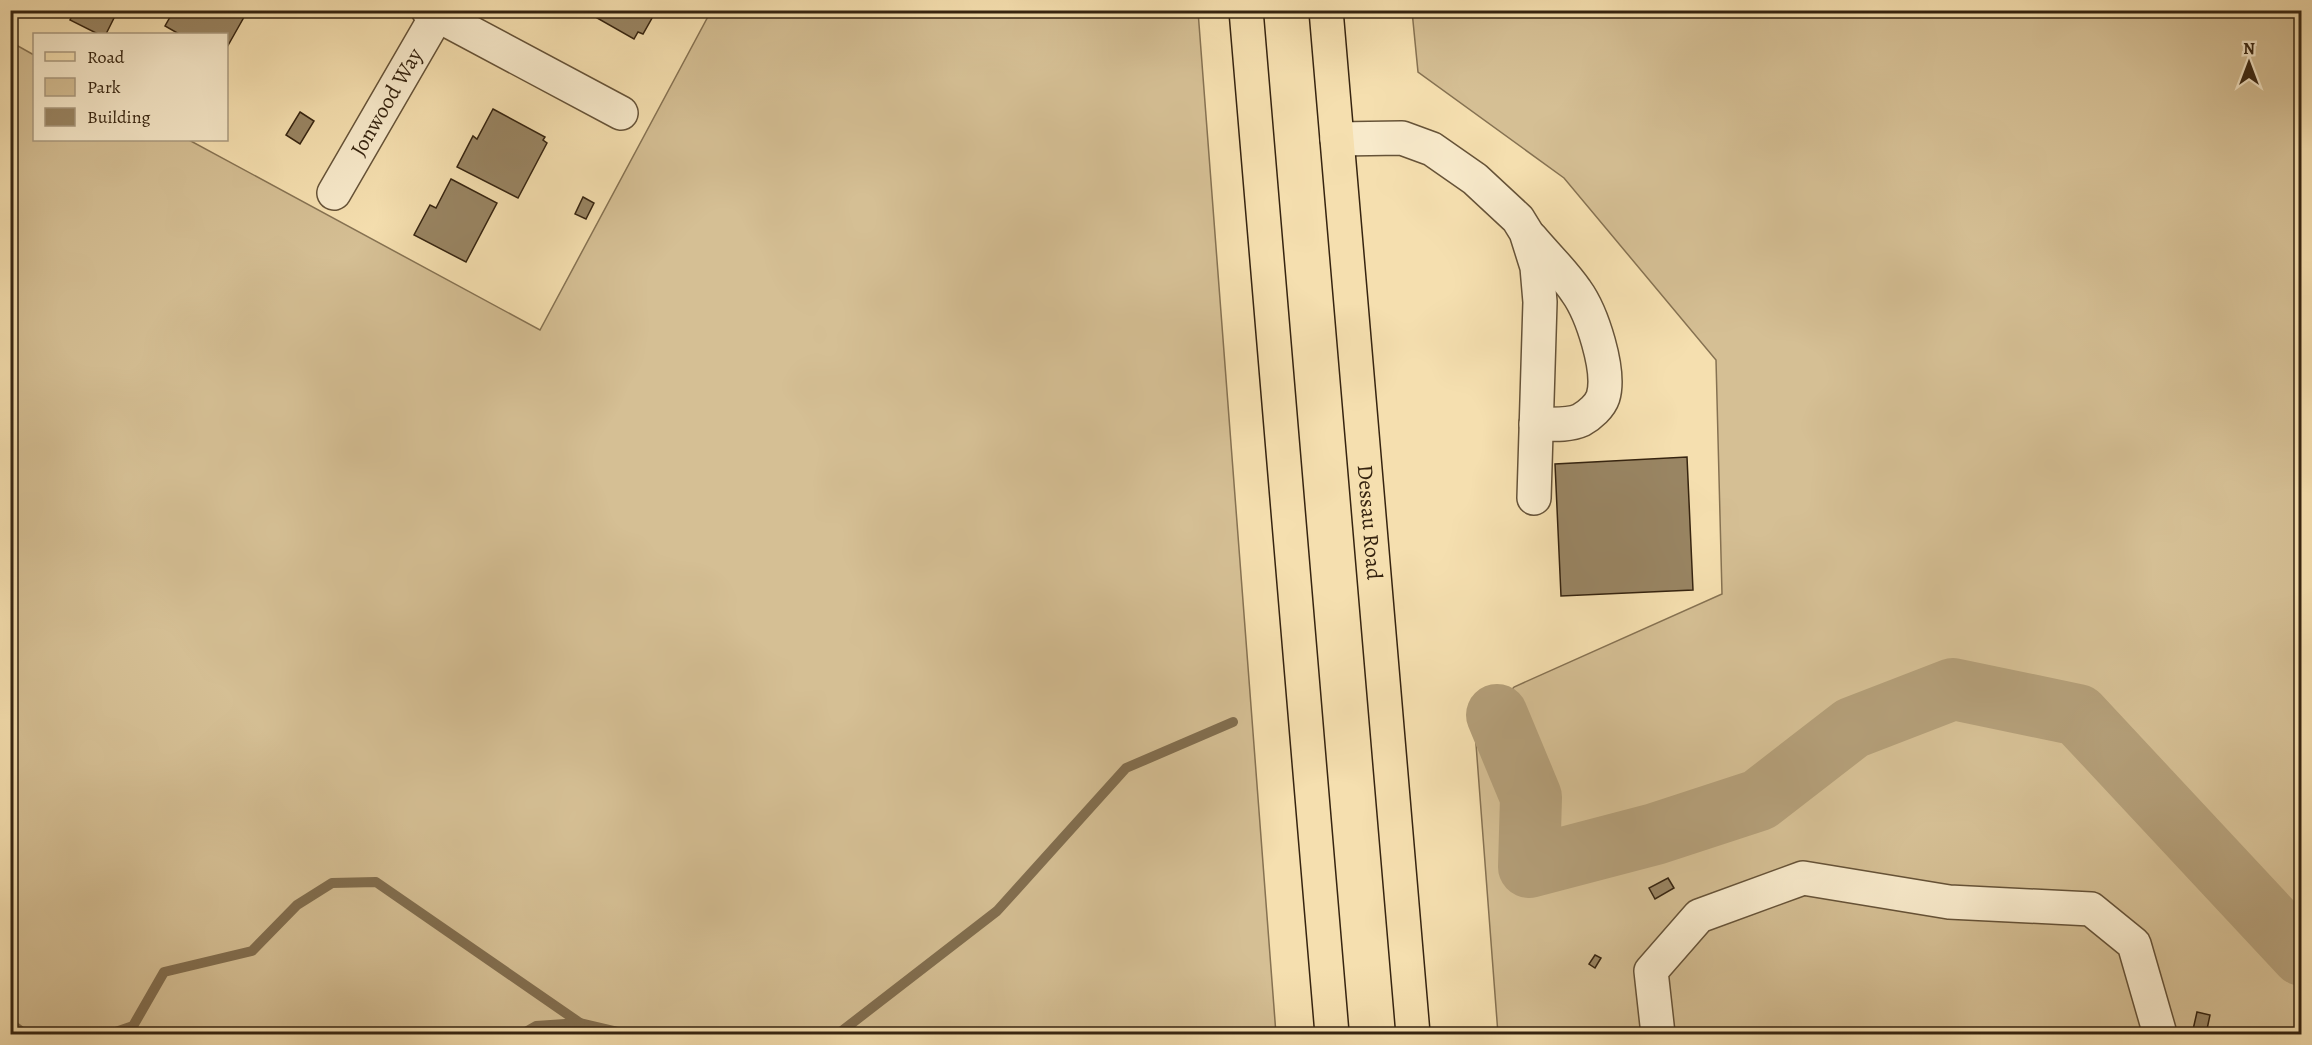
<svg xmlns="http://www.w3.org/2000/svg" width="2312" height="1045" viewBox="0 0 2312 1045" font-family="Alegreya,serif">
  <style>
    .green { fill: #d5bf94; stroke: #867252; stroke-width: 1.5 }
    .lines { fill: none; stroke-linecap: round; stroke-linejoin: round }
    .stream { stroke: #826e4f; stroke-width: 10 }
    .river { stroke: #b49f79; stroke-width: 62 }
    .building { fill: #998563; stroke: #362410; stroke-width: 1.5 }
    .minor-casing { stroke: #665338; stroke-width: 36 }
    .major-casing { stroke: #362410; stroke-width: 36 }
    .minor { stroke: #f8eacb; stroke-width: 33 }
    .major { stroke: #f5dfaf; stroke-width: 33 }
    .labels { text-anchor: middle; dominant-baseline: central; stroke-width: 4.5; stroke-linejoin: round; paint-order: stroke }
    .street-label { font-size: 22px; fill: #362410; stroke: #f8eacb }
  </style>
  <rect width="100%" height="100%" fill="#f5dfaf"/>
  <filter id="stains"><feTurbulence type="fractalNoise" baseFrequency=".00333" numOctaves="4"/><feColorMatrix values="0 0 0 0 .2 0 0 0 0 .09 0 0 0 0 .02 0 0 0 .5 -.17"/></filter>
  <radialGradient id="worn" r=".72"><stop offset=".6" stop-color="#630" stop-opacity="0"/><stop offset="1" stop-color="#630" stop-opacity=".3"/></radialGradient>
  <g class="green">
    <path d="M711 11H1198L1276 1034H11V42L34 55V140H189L540 330Z"/>
    <path d="M1412 11H2301V1034H1498L1475 731 1514 687 1722 594 1716 360 1564 178 1418 72Z"/>
  </g>
  <g class="lines">
    <g class="stream">
      <path d="M10 1023 25 1034"/>
      <path d="M110 1034 133 1026 164 972 252 951 297 905 332 883 376 882 580 1023 627 1034"/>
      <path d="M522 1034 536 1026 580 1023"/>
      <path d="M838 1034 997 911 1126 768 1233 722"/>
    </g>
    <path class="river" d="M1497 715 1531 797 1529 867 1655 834 1759 800 1852 728 1953 689 2078 715 2302 955"/>
  </g>
  <g class="building">
    <path d="M75 10H118L106 34H98L70 20Z"/>
    <path d="M174 10H248L226 49V34H179L165 26Z"/>
    <path d="M583 10H656V11L643 34 638 32 634 39Z"/>
    <path d="M493 109 545 137 543 140 547 143 518 198 457 167 473 136 477 139Z"/>
    <path d="M300 112 314 121 300 144 286 135Z"/>
    <path d="M451 179 497 203 466 262 414 235 430 205 436 208Z"/>
    <path d="M583 197 594 203 586 219 575 214Z"/>
    <path d="M1687 457 1693 590 1561 596 1555 464Z"/>
    <path d="M1668 878 1674 888 1655 899 1649 888Z"/>
    <path d="M1595 955 1601 958 1595 968 1589 964Z"/>
    <path d="M2197 1012 2210 1015 2206 1034H2192Z"/>
  </g>
  <g class="lines">
    <defs>
      <g id="minor">
        <path d="M428 10 621 113"/>
        <path d="M1337 139 1402 138 1432 149 1475 179 1518 219 1526 232 1537 267 1540 302 1534 498"/>
        <path id="s1" d="M334 193 440 10"/>
        <path d="M1531 238C1546 256 1563 272 1576 291 1592 313 1611 371 1603 397 1600 406 1590 415 1581 420 1568 426 1550 424 1536 424"/>
        <path d="M1658 1034 1651 971 1699 916 1803 878 1949 902 2091 909 2134 944 2160 1034"/>
      </g>
      <g id="major">
        <path d="M1246 10 1332 1034"/>
        <path id="s2" d="M1326 10 1413 1034"/>
      </g>
    </defs>
    <use href="#minor" class="minor-casing"/>
    <use href="#major" class="major-casing"/>
    <use href="#minor" class="minor"/>
    <use href="#major" class="major"/>
  </g>
  <g class="labels">
    <g class="street-label">
      <text stroke="none"><textPath href="#s1" startOffset="105">Jonwood Way</textPath></text>
      <text stroke="none"><textPath href="#s2" startOffset="514">Dessau Road</textPath></text>
    </g>
  </g>
  <rect width="2312" height="1045" fill="none" stroke="#f5dfaf" stroke-width="36"/>
  <rect x="12" y="12" width="2288" height="1021" fill="none" stroke="#362410" stroke-width="3"/>
  <rect x="18" y="18" width="2276" height="1009" fill="none" stroke="#362410" stroke-width="1.5"/>
  <rect x="33" y="33" width="195" height="108" fill="#f8eacb" stroke="#aa9b80" stroke-width="1.5"/>
  <rect x="45" y="52" width="30" height="9" fill="#f5dfaf" stroke="#aa9b80" stroke-width="1.5"/>
  <text x="87" y="63" font-size="18" fill="#362410">Road</text>
  <rect x="45" y="78" width="30" height="18" fill="#d5bf94" stroke="#aa9b80" stroke-width="1.5"/>
  <text x="87" y="93" font-size="18" fill="#362410">Park</text>
  <rect x="45" y="108" width="30" height="18" fill="#998563" stroke="#aa9b80" stroke-width="1.5"/>
  <text x="87" y="123" font-size="18" fill="#362410">Building</text>
  <g transform="translate(2249 63)" stroke="#f8eacb" stroke-width="4.5" paint-order="stroke">
  <path d="M0-4.5L10 22L0 15L-10 22Z" fill="#362410"/>
  <text y="-9" font-size="16" font-weight="bold" text-anchor="middle" fill="#362410">N</text>
  </g>
  <rect width="100%" height="100%" filter="url(#stains)"/>
  <rect width="100%" height="100%" fill="url(#worn)"/>
</svg>
